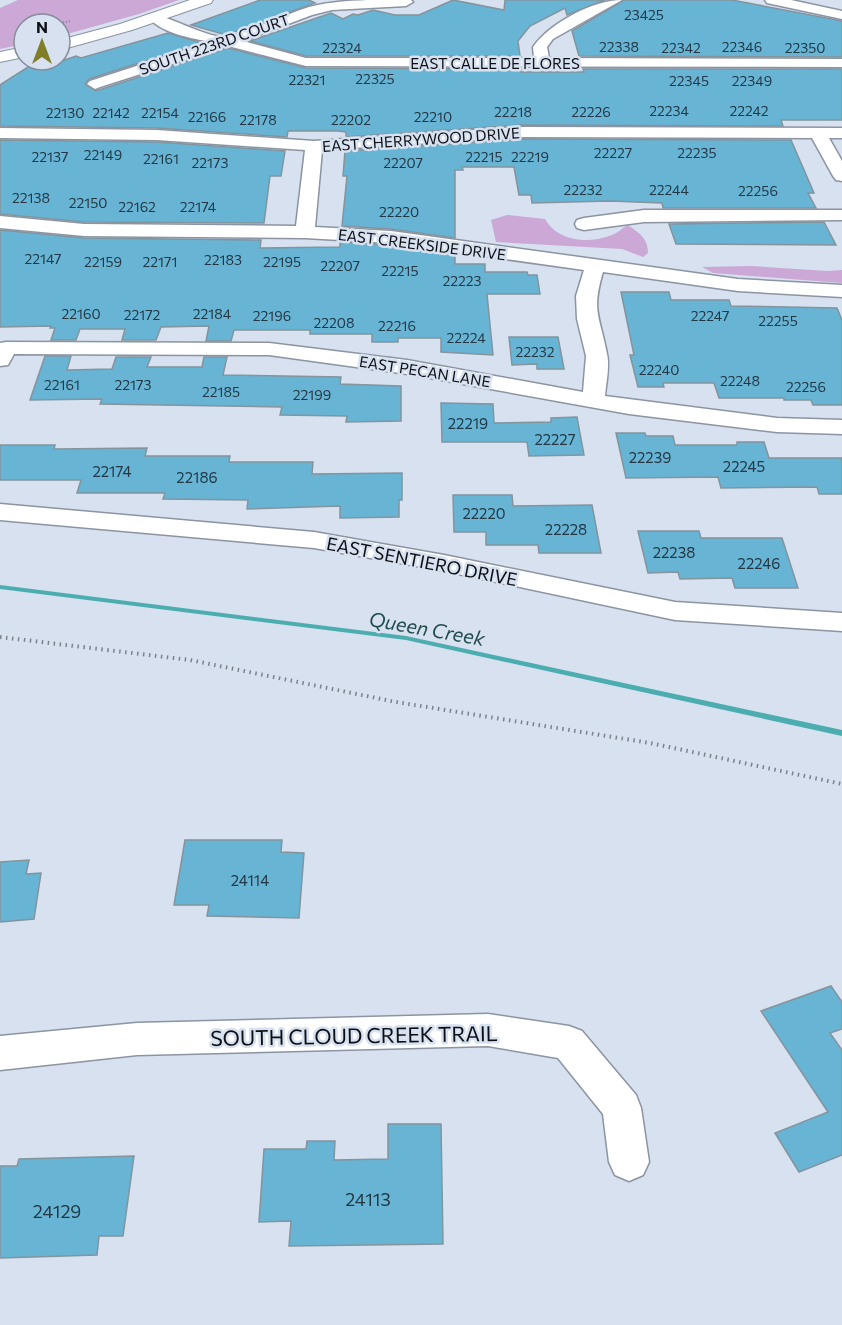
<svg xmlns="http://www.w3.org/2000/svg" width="842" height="1325" viewBox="0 0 842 1325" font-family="Commissioner,sans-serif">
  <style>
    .green { fill: #cba8d6 }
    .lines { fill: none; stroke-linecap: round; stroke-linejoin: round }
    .stream { fill: #4cadb0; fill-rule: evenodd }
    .building { fill: #67b4d5; stroke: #83949d; stroke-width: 1.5 }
    .minor-casing { stroke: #8b94a2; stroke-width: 3 }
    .tertiary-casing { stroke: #8b94a2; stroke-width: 2 }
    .path-far1 { stroke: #7b828c; stroke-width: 2; stroke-dasharray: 1 2; stroke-linecap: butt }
    .path { stroke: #7b828c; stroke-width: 4; stroke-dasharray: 1.5 4.5; stroke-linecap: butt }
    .minor { fill: #fff; fill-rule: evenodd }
    .tertiary { fill: #fff; fill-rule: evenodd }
    .labels { text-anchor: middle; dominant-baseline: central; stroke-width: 5; stroke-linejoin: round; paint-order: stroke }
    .far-number-label { font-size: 14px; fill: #233844 }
    .far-street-label { font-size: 15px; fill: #0c0f14; stroke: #d7e1f0 }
    .number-label { font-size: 15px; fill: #233844 }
    .street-label { font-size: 18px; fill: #0c0f14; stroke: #d7e1f0 }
    .near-number-label { font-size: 18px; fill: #233844 }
    .water-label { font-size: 20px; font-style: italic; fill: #224d4f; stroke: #d7e1f0 }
    .near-street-label { font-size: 21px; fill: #0c0f14; stroke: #d7e1f0 }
  </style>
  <rect width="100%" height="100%" fill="#d7e1f0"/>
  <g class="green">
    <path d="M18 0H179L139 14 60 36V24H24V44L0 49V8Z"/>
    <path d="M507 215 545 219C558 242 589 244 612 235 618 233 622 228 628 225 639 233 648 238 648 253L643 257 622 249 496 242 491 220Z"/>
    <path d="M751 266 827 271 842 270V283L713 273 702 267Z"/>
  </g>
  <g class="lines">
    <path class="stream" d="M0 585 406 636 842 730V736L406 640 0 589Z"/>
  </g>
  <g class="building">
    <path d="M260 0H309L315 3 226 35 191 25Z"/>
    <path d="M453 0 504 10 505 0H605L567 15 565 8 530 26 518 41 520 56H306L250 41 331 13 343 19 353 14 358 15 373 10 395 15H419Z"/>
    <path d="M624 0H732L842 21V57L579 56 572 31Z"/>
    <path d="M168 33 202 43 89 79 85 84 96 91 228 48 306 68 521 69V72H584L583 69H842V120H781L783 126 522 125 346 137V132L338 131H288L287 137 157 128 0 126V85L31 65 44 67 76 56 81 58Z"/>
    <path d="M522 139 791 140 814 193H808L816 208H663L662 203 610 201 532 203 531 195H519L514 167H462L463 170H455V238L391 229 342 226 347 176H343L345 151Z"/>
    <path d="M0 140 157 142 285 151 281 176H270L264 223 84 222 0 214Z"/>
    <path d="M824 222 836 245 676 244 669 224Z"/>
    <path d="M0 230 84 238 261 240 260 248 340 247V242L391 245 455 254V264H485V272H527L528 275H537L540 294H487L493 355 441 352V338H398V342H372V334H310V330H234L231 341H206L209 326 161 327 156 340H122L125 329H80L76 340H51L55 328H50L51 326 0 327Z"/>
    <path d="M621 292H669L671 300H729L731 306 837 308 842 320V405H813L811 400H784V398H719L714 383H663L664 387H638L630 355H634Z"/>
    <path d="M509 337H558L564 369H537V364L512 365Z"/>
    <path d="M45 356H71L67 370 112 369 116 357H151L147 367H202L204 357H227L223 375 341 377 340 384 401 386V421L346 422 347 416 280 415 282 407 100 404 102 399 30 400Z"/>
    <path d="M441 403 493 404 494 423 551 422V418L577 417 584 455 529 456 527 442H442Z"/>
    <path d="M616 433H645L646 436H673L675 445H737V442H764L769 458H842V494H819L817 487 721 488 718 477 626 478Z"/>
    <path d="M0 445H55L54 449 147 448 145 456H230L229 462H313L312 474 402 473V500H399V517L340 518V506L247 509 248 500 163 499 165 493H77L81 480H0Z"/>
    <path d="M453 495H512L513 506 592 505 601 553H539L538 545H486V532H454Z"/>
    <path d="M638 531H699L701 538H782L798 588H735L732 578 680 579 678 572 648 573Z"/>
    <path d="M185 840H282L281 852 304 853 299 918 207 916 209 905H174Z"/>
    <path d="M29 860 26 874 41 873 34 919 0 922V862Z"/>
    <path d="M831 986 842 1002V1029L830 1033 842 1050V1155L799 1172 775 1133 828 1112 761 1011Z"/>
    <path d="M388 1124H441L443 1244 289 1246 291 1221 259 1222 264 1149H306L307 1141H335L334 1160 388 1159Z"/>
    <path d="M134 1156 123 1236H99L97 1255 0 1258V1166H17L19 1159Z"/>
  </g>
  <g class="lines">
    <defs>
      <g id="minor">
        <path d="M368 0H411L413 2 406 6 332 10 312 15 243 41 306 58H534L533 47C550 23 593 0 622 0L553 39 547 47 549 58 842 59V67L306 66 228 46 100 87 95 89 87 84 90 81 211 42C191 38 163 34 149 18L151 15C162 12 205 38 226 37 239 36 283 16 300 10 322 2 345 1 368 0Z"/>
        <path d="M765 0H791L842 11V19L767 3Z"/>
        <path d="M522 127 842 128V138H829L842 161V181L836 180 833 176 812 138 522 137 322 150 315 227 391 231 738 279 842 285V297L738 291 603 272C591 312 600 316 607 354 610 367 606 383 605 396L777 418 842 420V434L777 432 629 414 407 374 269 355 14 354 8 365 0 366V343L6 342 269 343 407 360 583 392 586 356 577 319 576 296 584 270 391 243 305 238 84 236 0 228V216L84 224 296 226 305 150 157 140 0 138V128L157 130 314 141Z"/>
        <path d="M644 210H842V220L644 222 584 230 577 228 575 224 577 220 584 218Z"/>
        <path d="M0 504 314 532 444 555 675 602 842 613V631L675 620 444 571 314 548 0 520Z"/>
        <path d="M488 1014 569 1026 582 1031 636 1095 641 1108 649 1162 643 1175 629 1181 615 1175 609 1162 603 1114 558 1058 488 1046 137 1055 0 1070V1036L137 1023Z"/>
      </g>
      <g id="tertiary">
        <path d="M190 0H213L211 3 132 30 60 50V40L120 24Z"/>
        <path d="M24 47V57L0 62V52Z"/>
      </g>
    </defs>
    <use href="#minor" class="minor-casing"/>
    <use href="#tertiary" class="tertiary-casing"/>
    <path class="path-far1" d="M54 24 71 21"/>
    <path class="path" d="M0 637 190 660 396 702 650 743 842 784"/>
    <use href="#minor" class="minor"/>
    <use href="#tertiary" class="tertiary"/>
  </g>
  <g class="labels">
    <g class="far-number-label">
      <text x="644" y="14">23425</text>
      <text x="619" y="46">22338</text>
      <text x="742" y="46">22346</text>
      <text x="342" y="47">22324</text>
      <text x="681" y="47">22342</text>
      <text x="805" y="47">22350</text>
      <text x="375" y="78">22325</text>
      <text x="307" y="79">22321</text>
      <text x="689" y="80">22345</text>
      <text x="752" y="80">22349</text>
      <text x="669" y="110">22234</text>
      <text x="749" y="110">22242</text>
      <text x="513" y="111">22218</text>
      <text x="591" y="111">22226</text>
      <text x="65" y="112">22130</text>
      <text x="111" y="112">22142</text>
      <text x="160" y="112">22154</text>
      <text x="207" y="116">22166</text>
      <text x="433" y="116">22210</text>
      <text x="258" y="119">22178</text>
      <text x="351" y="119">22202</text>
      <text x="613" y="152">22227</text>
      <text x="697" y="152">22235</text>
      <text x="103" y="154">22149</text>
      <text x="50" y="156">22137</text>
      <text x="484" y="156">22215</text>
      <text x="530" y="156">22219</text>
      <text x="161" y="158">22161</text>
      <text x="210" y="162">22173</text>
      <text x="403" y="162">22207</text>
      <text x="583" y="189">22232</text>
      <text x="669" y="189">22244</text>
      <text x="758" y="190">22256</text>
      <text x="31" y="197">22138</text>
      <text x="88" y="202">22150</text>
      <text x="137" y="206">22162</text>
      <text x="198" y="206">22174</text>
      <text x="399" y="211">22220</text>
      <text x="43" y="258">22147</text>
      <text x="223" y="259">22183</text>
      <text x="103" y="261">22159</text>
      <text x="160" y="261">22171</text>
      <text x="282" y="261">22195</text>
      <text x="340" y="265">22207</text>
      <text x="400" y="270">22215</text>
      <text x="462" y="280">22223</text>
      <text x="81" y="313">22160</text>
      <text x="212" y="313">22184</text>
      <text x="142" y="314">22172</text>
      <text x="272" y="315">22196</text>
      <text x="710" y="315">22247</text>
      <text x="778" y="320">22255</text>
      <text x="334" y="322">22208</text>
      <text x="397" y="325">22216</text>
      <text x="466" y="337">22224</text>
      <text x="535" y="351">22232</text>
      <text x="659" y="369">22240</text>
      <text x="740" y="380">22248</text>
      <text x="62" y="384">22161</text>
      <text x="133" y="384">22173</text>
      <text x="806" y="386">22256</text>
      <text x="221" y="391">22185</text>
      <text x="312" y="394">22199</text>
    </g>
    <g class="far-street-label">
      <text transform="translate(214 44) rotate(-19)">SOUTH 223RD COURT</text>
      <text x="495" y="63">EAST CALLE DE FLORES</text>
      <text transform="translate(421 139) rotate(-4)">EAST CHERRYWOOD DRIVE</text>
      <text transform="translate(422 244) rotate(7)">EAST CREEKSIDE DRIVE</text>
      <text transform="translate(425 371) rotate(9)">EAST PECAN LANE</text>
    </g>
    <g class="number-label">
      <text x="468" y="423">22219</text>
      <text x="555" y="439">22227</text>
      <text x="650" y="457">22239</text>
      <text x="744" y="466">22245</text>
      <text x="112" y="471">22174</text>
      <text x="197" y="477">22186</text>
      <text x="484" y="513">22220</text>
      <text x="566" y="529">22228</text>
      <text x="674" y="552">22238</text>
      <text x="759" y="563">22246</text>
      <text x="250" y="880">24114</text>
    </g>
    <g class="street-label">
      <text transform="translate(422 561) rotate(11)">EAST SENTIERO DRIVE</text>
    </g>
    <g class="near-number-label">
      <text x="368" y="1199">24113</text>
      <text x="57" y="1211">24129</text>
    </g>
    <g class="water-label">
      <text transform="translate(427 628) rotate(10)">Queen Creek</text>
    </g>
    <g class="near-street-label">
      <text transform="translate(354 1035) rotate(-1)">SOUTH CLOUD CREEK TRAIL</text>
    </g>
  </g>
  <g transform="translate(42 42)"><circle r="28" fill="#d7e1f0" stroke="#868d98" stroke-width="1.5"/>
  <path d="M0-4.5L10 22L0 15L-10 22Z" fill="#807f28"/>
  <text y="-9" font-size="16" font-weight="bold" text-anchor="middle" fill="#0c0f14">N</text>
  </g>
</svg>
